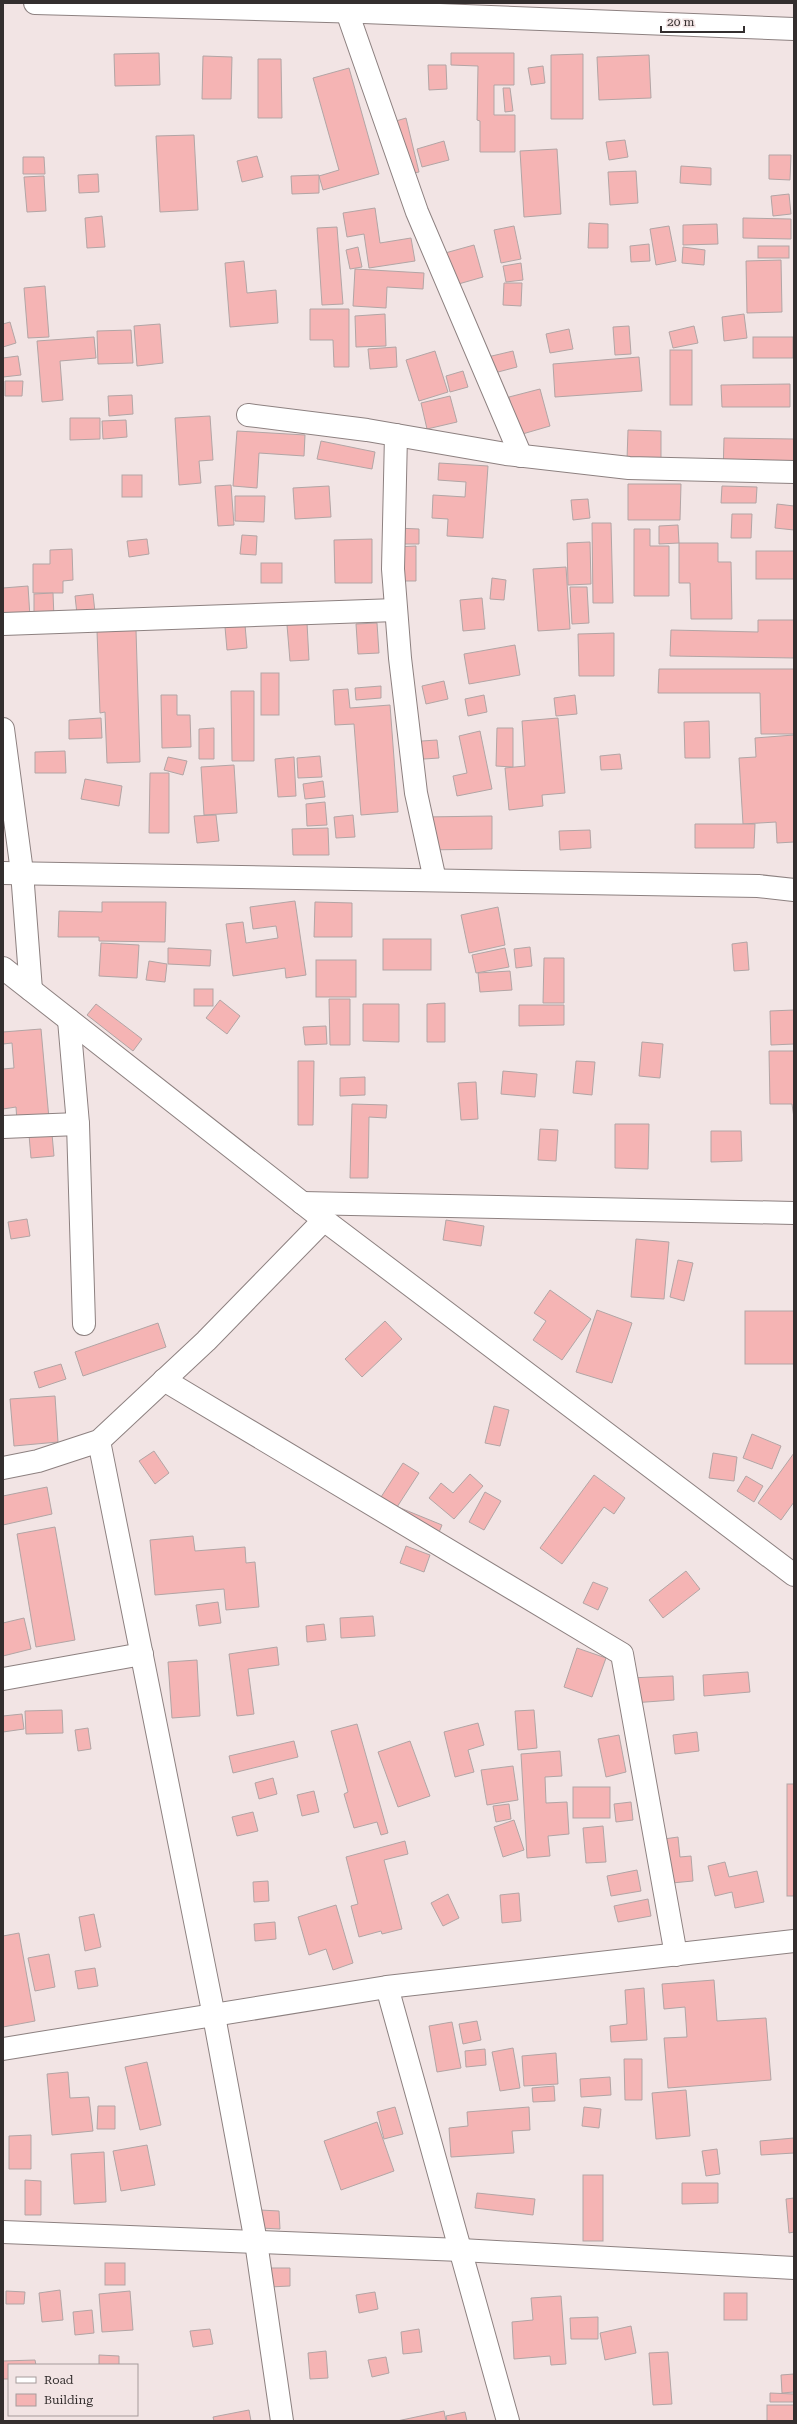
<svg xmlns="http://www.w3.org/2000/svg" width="797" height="2424" viewBox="0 0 797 2424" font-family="'Roboto Serif',serif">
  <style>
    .building { fill: #f5b4b4; stroke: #b2a5a5 }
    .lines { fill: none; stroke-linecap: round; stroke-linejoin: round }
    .minor-casing { stroke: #8d8180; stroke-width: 24 }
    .major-casing { stroke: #8d8180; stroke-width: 24 }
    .minor { stroke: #fff; stroke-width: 22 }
    .major { stroke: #fff; stroke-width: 22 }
  </style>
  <rect width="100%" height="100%" fill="#f2e4e4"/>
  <g class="building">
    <path d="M159 53 160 85 115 86 114 54Z"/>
    <path d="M451 53H514V85H494V115H515V152H480V121L477 120 478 66 451 65Z"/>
    <path d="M583 54V119H551V55Z"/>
    <path d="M649 55 651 98 599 100 597 57Z"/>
    <path d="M203 56 232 57 231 99H202Z"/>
    <path d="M258 59H281L282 118H258Z"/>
    <path d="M428 65H446L447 89 429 90Z"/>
    <path d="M543 66 545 83 531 85 528 68Z"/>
    <path d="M349 68 379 174 323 190 319 176 339 170 313 78Z"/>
    <path d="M503 88H510L513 111 505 112Z"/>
    <path d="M406 118 419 172 399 176 386 124Z"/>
    <path d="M194 135 198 210 160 212 156 136Z"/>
    <path d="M625 140 628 157 609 160 606 142Z"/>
    <path d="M444 141 449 160 422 167 417 149Z"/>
    <path d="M557 149 561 214 524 217 520 151Z"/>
    <path d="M769 155H791L790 180 769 179Z"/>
    <path d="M257 156 263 177 242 182 237 161Z"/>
    <path d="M23 157H44L45 174H23Z"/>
    <path d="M681 166 711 168V185L680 183Z"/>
    <path d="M636 171 638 203 610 205 608 172Z"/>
    <path d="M98 174 99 192 79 193 78 175Z"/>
    <path d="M319 175V193L292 194 291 176Z"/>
    <path d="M44 176 46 211 27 212 24 177Z"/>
    <path d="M789 194 791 214 773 216 771 196Z"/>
    <path d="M375 208 380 243 411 238 415 261 369 268 364 234 347 237 343 213Z"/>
    <path d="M102 216 105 247 87 248 85 218Z"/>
    <path d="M743 218 791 219V239L743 238Z"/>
    <path d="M589 223 608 224V248H588Z"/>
    <path d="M717 224 718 244 683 245V225Z"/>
    <path d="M514 226 521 259 501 263 494 230Z"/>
    <path d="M669 226 676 261 656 265 650 229Z"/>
    <path d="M337 227 343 304 322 305 317 228Z"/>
    <path d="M649 244 650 261 631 262 630 246Z"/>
    <path d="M474 245 483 277 448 287 438 255Z"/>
    <rect x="758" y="246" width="31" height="12"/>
    <path d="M358 247 362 267 350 269 346 250Z"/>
    <path d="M683 247 705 250 704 265 682 263Z"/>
    <path d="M781 260 782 312 747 313 746 261Z"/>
    <path d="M244 261 247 293 276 290 278 323 230 327 225 263Z"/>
    <path d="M521 263 523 280 506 282 503 266Z"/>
    <path d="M355 269 424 273 423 289 387 287 386 308 353 306Z"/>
    <path d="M504 283H522L521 306 503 305Z"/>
    <path d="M45 286 49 337 28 338 24 288Z"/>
    <path d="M310 309H349V367H334L333 340H310Z"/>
    <path d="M385 314 386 346 356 347 355 316Z"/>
    <path d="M744 314 747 338 724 341 722 317Z"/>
    <path d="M10 322 16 343 3 347V324Z"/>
    <path d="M160 324 163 363 137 366 134 326Z"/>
    <path d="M629 326 631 354 615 355 613 327Z"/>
    <path d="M694 326 698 343 673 348 669 332Z"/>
    <path d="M569 329 573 349 550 353 546 334Z"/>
    <path d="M131 330 133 363 98 364 97 331Z"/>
    <path d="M94 337 96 358 60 361 63 400 42 402 37 341Z"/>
    <rect x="753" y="337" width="40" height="21"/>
    <path d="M396 347 397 367 370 369 368 349Z"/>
    <rect x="670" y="350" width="22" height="55"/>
    <path d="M435 351 448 392 419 401 406 360Z"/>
    <path d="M513 351 517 367 483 376 479 359Z"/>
    <path d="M18 356 21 375 3 377V358Z"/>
    <path d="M639 357 642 391 555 397 553 364Z"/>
    <path d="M463 371 468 387 450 392 446 376Z"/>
    <path d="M5 381H23L22 396H5Z"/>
    <path d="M790 384V407H722L721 385Z"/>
    <path d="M540 389 550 426 519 435 509 397Z"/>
    <path d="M132 395 133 414 109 416 108 396Z"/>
    <path d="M450 396 457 422 427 429 421 403Z"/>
    <path d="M210 416 213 460 199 461 201 483 179 485 175 418Z"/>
    <path d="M70 418H100V439L70 440Z"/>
    <path d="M126 420 127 437 103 439 102 421Z"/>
    <path d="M628 430 661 431V461L627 460Z"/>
    <path d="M237 431 305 435 304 456 259 453 257 488 233 486Z"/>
    <path d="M724 438 794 439V475H723Z"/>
    <path d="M321 441 375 452 372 469 317 459Z"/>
    <path d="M439 463 488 466 483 538 447 536 448 519 432 518 433 495 465 497 466 482 438 480Z"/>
    <rect x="122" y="475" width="20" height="22"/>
    <path d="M628 484H681L680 520H628Z"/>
    <path d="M231 485 234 525 218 526 215 486Z"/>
    <path d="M329 486 331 517 295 519 293 488Z"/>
    <path d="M722 486 757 487 756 503H721Z"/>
    <path d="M235 496H265L264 522 235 521Z"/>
    <path d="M588 499 590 518 573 520 571 500Z"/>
    <path d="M777 504 794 506V530L775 528Z"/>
    <path d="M732 514H752L751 538H731Z"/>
    <path d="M592 523H611L613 603H593Z"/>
    <path d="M678 525 679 543 659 544V526Z"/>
    <path d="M396 528 419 529V544H396Z"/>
    <path d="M634 529H650V546H669V596H634Z"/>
    <path d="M242 535 257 536 256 555 240 554Z"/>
    <path d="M147 539 149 554 129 557 127 541Z"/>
    <path d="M372 539V583H335L334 540Z"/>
    <path d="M590 542 591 584 568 585 567 543Z"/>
    <path d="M679 543H718V562H731L732 619H691L690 583H679Z"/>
    <path d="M416 546V581H394V547Z"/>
    <path d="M72 549 73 580 63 581V593H33V564H50V550Z"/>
    <rect x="756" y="551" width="38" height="28"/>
    <rect x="261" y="563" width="21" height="20"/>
    <path d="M566 567 570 629 538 631 533 569Z"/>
    <path d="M492 578 506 580 504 600 490 599Z"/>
    <path d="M28 586 30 617 3 619V588Z"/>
    <path d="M570 587H587L589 623 572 624Z"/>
    <path d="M53 593 54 618 34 620V594Z"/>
    <path d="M93 594 95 612 77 614 75 596Z"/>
    <path d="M482 598 485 629 463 631 460 600Z"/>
    <path d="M758 620H794V658L670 656 671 630 758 632Z"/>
    <path d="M307 623 309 660 290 661 287 625Z"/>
    <path d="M377 623 379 653 358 654 356 624Z"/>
    <path d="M245 625 247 648 227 650 225 627Z"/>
    <path d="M136 630 140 762 107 763 105 712 100 713 97 631Z"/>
    <path d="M614 633V676H579L578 634Z"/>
    <path d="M515 645 520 675 469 684 464 654Z"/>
    <path d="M659 669H794V734H761L760 693H658Z"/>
    <rect x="261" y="673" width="18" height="42"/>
    <path d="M444 681 448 699 426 704 422 686Z"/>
    <path d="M381 686V698L356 700 355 688Z"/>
    <path d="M348 689 350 708 390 705 398 812 361 815 354 724 335 725 333 690Z"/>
    <path d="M231 691H254V761H232Z"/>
    <path d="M161 695H177V715H190L191 747 162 748Z"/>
    <path d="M484 695 487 712 468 716 465 699Z"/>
    <path d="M575 695 577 714 556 716 554 698Z"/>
    <path d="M101 718 102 738 69 739V720Z"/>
    <path d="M558 718 565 793 542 795 543 806 509 810 505 768 525 766 522 721Z"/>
    <path d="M709 721 710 758H685L684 722Z"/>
    <path d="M214 728V759H199V729Z"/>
    <path d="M497 728H513V767L496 766Z"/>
    <path d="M480 731 492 789 457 796 453 776 467 773 459 736Z"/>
    <path d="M794 735V842L777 843 776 822 743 824 739 758 756 757 755 738Z"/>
    <path d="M437 740 439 758 409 760 407 742Z"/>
    <path d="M65 751 66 773H35V752Z"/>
    <path d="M620 754 622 769 601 770 600 756Z"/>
    <path d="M320 756 322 777 298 778 297 758Z"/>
    <path d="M168 757 187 761 183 775 164 770Z"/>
    <path d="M294 757 296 796 278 797 275 759Z"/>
    <path d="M234 765 237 813 204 815 201 767Z"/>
    <path d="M150 773H169V833H149Z"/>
    <path d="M85 779 122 786 119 806 81 799Z"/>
    <path d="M323 781 325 797 305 799 303 784Z"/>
    <path d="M325 802 327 825 307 826 306 804Z"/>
    <path d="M216 815 219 841 197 843 194 816Z"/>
    <path d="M353 815 355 837 336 838 334 817Z"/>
    <path d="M492 816V849L423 850V817Z"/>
    <path d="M695 824H755L754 848H695Z"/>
    <path d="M328 828 329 855H293L292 829Z"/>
    <path d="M590 830 591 848 560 850 559 831Z"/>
    <path d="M295 901 306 975 286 978 285 968 233 976 226 924 243 922 246 943 278 938 276 926 253 929 250 907Z"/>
    <path d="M102 902H166L165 942 99 941V937H58L59 911 102 912Z"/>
    <path d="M315 902 352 903V937H314Z"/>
    <path d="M498 907 505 945 469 953 461 915Z"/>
    <rect x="383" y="939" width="48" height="31"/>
    <path d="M747 942 749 970 734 971 732 944Z"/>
    <path d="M101 943 139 945 137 978 99 976Z"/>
    <path d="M530 947 532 966 516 968 514 949Z"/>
    <path d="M168 948 211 950 210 966 168 964Z"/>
    <path d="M505 948 509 967 476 973 472 955Z"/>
    <path d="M544 958H564V1003H543Z"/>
    <rect x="316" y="960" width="40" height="37"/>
    <path d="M149 961 167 964 165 982 146 980Z"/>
    <path d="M510 971 512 990 480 992 478 973Z"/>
    <rect x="194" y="989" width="19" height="17"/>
    <path d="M329 999H350V1045H330Z"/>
    <path d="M220 1000 240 1016 227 1034 206 1018Z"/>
    <path d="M445 1003V1042H427V1004Z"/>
    <path d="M96 1004 142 1039 133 1051 87 1015Z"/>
    <path d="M363 1004H399V1042L363 1041Z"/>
    <path d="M519 1005H564V1025L519 1026Z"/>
    <path d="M794 1010V1044L771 1045 770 1011Z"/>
    <path d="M326 1026 327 1044 305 1045 303 1027Z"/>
    <path d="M41 1029 49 1119 17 1122 16 1107 3 1109V1069L14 1068 12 1043 3 1044V1032Z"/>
    <path d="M642 1042 663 1044 660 1078 639 1076Z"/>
    <path d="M769 1051H794V1118L792 1104H770Z"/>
    <path d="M298 1061H314L313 1125H298Z"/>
    <path d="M576 1061 595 1062 592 1095 573 1093Z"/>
    <path d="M503 1071 537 1074 535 1097 501 1094Z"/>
    <path d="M365 1077V1095L340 1096V1078Z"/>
    <path d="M476 1082 478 1119 461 1120 458 1083Z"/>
    <path d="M352 1104 387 1105 386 1118 369 1117 368 1178H350Z"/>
    <path d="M615 1124H649L648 1169 615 1168Z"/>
    <path d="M540 1129 558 1130 556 1161 538 1160Z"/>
    <path d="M711 1131H741L742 1161 711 1162Z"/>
    <path d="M52 1134 54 1156 31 1158 29 1135Z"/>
    <path d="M27 1219 30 1236 11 1239 8 1222Z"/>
    <path d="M446 1220 484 1226 481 1246 443 1240Z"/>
    <path d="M636 1239 669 1242 664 1299 631 1297Z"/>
    <path d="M678 1260 693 1263 684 1301 670 1297Z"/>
    <path d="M550 1290 591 1319 562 1360 533 1340 546 1321 534 1313Z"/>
    <path d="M597 1310 632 1323 612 1383 576 1372Z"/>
    <rect x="745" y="1311" width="49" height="53"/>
    <path d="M385 1321 402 1339 362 1377 345 1359Z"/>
    <path d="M158 1323 166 1347 83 1376 75 1352Z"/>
    <path d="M61 1364 66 1379 39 1388 34 1372Z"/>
    <path d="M55 1396 58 1442 14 1446 10 1399Z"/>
    <path d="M494 1406 509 1410 500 1446 485 1443Z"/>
    <path d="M752 1434 781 1446 772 1469 743 1458Z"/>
    <path d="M154 1451 169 1473 155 1484 139 1461Z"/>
    <path d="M713 1453 737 1457 734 1481 709 1478Z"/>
    <path d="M794 1453V1502L781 1520 758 1503Z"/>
    <path d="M403 1463 419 1473 388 1521 372 1511Z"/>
    <path d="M470 1474 483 1486 454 1519 429 1498 441 1483 453 1493Z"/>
    <path d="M594 1475 625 1498 614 1514 604 1507 562 1564 540 1548Z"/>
    <path d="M746 1476 763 1486 754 1502 737 1491Z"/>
    <path d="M47 1487 52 1514 3 1525V1496Z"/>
    <path d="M485 1492 501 1501 484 1530 469 1522Z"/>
    <path d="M398 1507 442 1525 433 1547 389 1528Z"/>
    <path d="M55 1527 75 1640 36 1647 17 1534Z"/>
    <path d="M193 1536 195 1551 245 1547 246 1563 255 1562 259 1607 226 1610 224 1589 155 1595 150 1540Z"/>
    <path d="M406 1546 430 1555 424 1572 400 1563Z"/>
    <path d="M686 1571 700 1589 663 1618 649 1600Z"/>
    <path d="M593 1582 608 1588 598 1610 583 1603Z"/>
    <path d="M218 1602 221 1623 199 1626 196 1605Z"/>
    <path d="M373 1616 375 1636 341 1638 340 1618Z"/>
    <path d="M24 1618 31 1649 3 1656V1623Z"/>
    <path d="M324 1624 326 1640 307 1642 306 1626Z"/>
    <path d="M277 1647 279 1665 248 1669 254 1714 237 1716 229 1654Z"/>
    <path d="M577 1648 606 1658 592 1697 564 1687Z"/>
    <path d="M197 1660 200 1716 172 1718 168 1662Z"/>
    <path d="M748 1672 750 1692 704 1696 703 1675Z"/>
    <path d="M673 1676 674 1700 632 1703 630 1678Z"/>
    <path d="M62 1710 63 1733 26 1734 25 1711Z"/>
    <path d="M534 1710 537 1748 518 1750 515 1711Z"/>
    <path d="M22 1714 24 1729 3 1732V1716Z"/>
    <path d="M478 1723 484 1745 468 1750 474 1772 455 1777 444 1732Z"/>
    <path d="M357 1724 388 1833 381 1835 377 1822 354 1828 344 1794 348 1792 331 1731Z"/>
    <path d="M88 1728 91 1749 78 1751 75 1730Z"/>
    <path d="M697 1732 699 1751 675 1754 673 1735Z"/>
    <path d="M619 1735 626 1772 606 1777 598 1739Z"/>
    <path d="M294 1741 298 1757 233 1773 229 1756Z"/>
    <path d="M410 1741 430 1796 398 1807 378 1752Z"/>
    <path d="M560 1751 562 1776 545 1777 546 1803 567 1802 569 1834 548 1836 550 1856 527 1858 521 1754Z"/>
    <path d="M513 1766 518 1800 487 1805 481 1770Z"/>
    <path d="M273 1778 277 1794 259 1799 255 1783Z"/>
    <rect x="787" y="1784" width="7" height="112"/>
    <rect x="573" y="1787" width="37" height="31"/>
    <path d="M314 1791 319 1812 302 1816 297 1795Z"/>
    <path d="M631 1802 633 1820 616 1822 614 1804Z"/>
    <path d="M509 1804 511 1819 496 1822 493 1806Z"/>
    <path d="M253 1812 258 1831 237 1836 232 1817Z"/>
    <path d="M514 1820 524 1850 503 1857 494 1827Z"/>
    <path d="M603 1826 606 1862 586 1863 583 1828Z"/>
    <path d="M678 1837 680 1857 691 1856 693 1881 661 1884 657 1840Z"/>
    <path d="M405 1841 408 1854 384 1860 402 1929 382 1934 381 1931 359 1937 351 1906 358 1904 346 1857Z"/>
    <path d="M725 1862 729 1877 757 1871 764 1902 735 1908 732 1892 715 1896 708 1866Z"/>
    <path d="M637 1870 641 1891 611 1896 607 1876Z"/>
    <path d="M268 1881 269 1901 254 1902 253 1882Z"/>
    <path d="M519 1893 521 1921 502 1923 500 1895Z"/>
    <path d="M448 1894 459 1918 443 1926 431 1903Z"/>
    <path d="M648 1899 651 1916 618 1922 614 1906Z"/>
    <path d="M336 1905 353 1963 333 1970 326 1949 309 1955 298 1917Z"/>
    <path d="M94 1914 101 1947 85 1951 79 1917Z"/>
    <path d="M275 1922 276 1939 255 1941 254 1924Z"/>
    <path d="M19 1933 35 2021 3 2027V1936Z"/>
    <path d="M49 1954 55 1987 35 1991 28 1958Z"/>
    <path d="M95 1968 98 1986 78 1989 75 1971Z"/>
    <path d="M714 1980 717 2021 766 2018 771 2080 668 2088 664 2038 687 2037 685 2007 664 2009 662 1984Z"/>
    <path d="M644 1988 647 2040 611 2042 610 2026 627 2024 625 1990Z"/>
    <path d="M477 2021 481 2040 463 2044 459 2024Z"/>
    <path d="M452 2022 461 2068 437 2072 429 2026Z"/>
    <path d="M513 2048 520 2088 500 2091 492 2052Z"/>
    <path d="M485 2049 486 2065 466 2067 465 2051Z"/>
    <path d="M556 2053 558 2084 524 2086 522 2056Z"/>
    <path d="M624 2059H642V2100H625Z"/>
    <path d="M147 2062 161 2125 140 2130 125 2067Z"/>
    <path d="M68 2072 70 2098 89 2097 93 2131 52 2135 47 2074Z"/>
    <path d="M610 2077 611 2095 581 2097 580 2079Z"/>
    <path d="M554 2086 555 2101 533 2102 532 2088Z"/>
    <path d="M686 2090 690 2136 656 2139 652 2093Z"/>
    <path d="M98 2106H115V2129H97Z"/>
    <path d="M395 2107 403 2134 384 2139 377 2112Z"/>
    <path d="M529 2107 530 2130 512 2131 514 2153 451 2157 449 2128 468 2126 467 2112Z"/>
    <path d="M584 2107 601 2109 599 2128 582 2126Z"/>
    <path d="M377 2122 394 2171 341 2190 324 2141Z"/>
    <path d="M31 2135V2169H9V2136Z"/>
    <path d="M794 2138V2153L761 2155 760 2141Z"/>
    <path d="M147 2145 155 2185 121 2191 113 2151Z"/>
    <path d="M717 2149 720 2174 706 2176 702 2151Z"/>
    <path d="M104 2152 106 2202 74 2204 71 2154Z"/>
    <rect x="583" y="2175" width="20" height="66"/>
    <path d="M25 2180 41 2181V2215H25Z"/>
    <path d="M682 2183H718V2203L682 2204Z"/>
    <path d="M477 2193 535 2199 533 2215 475 2208Z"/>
    <path d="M794 2198V2232L789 2233 786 2199Z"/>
    <path d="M260 2210 279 2211 280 2229 260 2228Z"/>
    <rect x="105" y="2263" width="20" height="22"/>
    <path d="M269 2268H290V2286L269 2287Z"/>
    <path d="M60 2290 63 2320 42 2322 39 2293Z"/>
    <path d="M6 2291 25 2292 24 2304H6Z"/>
    <path d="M130 2291 133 2330 102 2332 99 2294Z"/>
    <path d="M375 2292 378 2309 359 2313 356 2295Z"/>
    <rect x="724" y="2293" width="23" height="27"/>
    <path d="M561 2296 566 2364 551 2365 550 2356 514 2359 512 2322 533 2320 531 2298Z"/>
    <path d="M92 2310 94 2333 75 2335 73 2312Z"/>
    <path d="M598 2317V2339H571L570 2318Z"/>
    <path d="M631 2326 636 2353 605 2360 600 2333Z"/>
    <path d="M210 2329 213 2344 193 2347 190 2331Z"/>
    <path d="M419 2329 422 2352 403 2354 401 2332Z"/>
    <path d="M326 2351 328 2378 310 2379 308 2353Z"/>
    <path d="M668 2352 672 2404 653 2405 649 2353Z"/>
    <path d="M99 2355 119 2356V2365H99Z"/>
    <path d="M386 2357 389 2373 372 2377 368 2360Z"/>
    <path d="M35 2360 36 2365H9V2379H3V2361Z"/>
    <path d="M794 2374V2392L782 2393 781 2375Z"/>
    <path d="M770 2393 794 2394V2402H770Z"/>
    <rect x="767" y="2405" width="27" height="16"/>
    <path d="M249 2410 251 2421H214L213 2417Z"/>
    <path d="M444 2411 446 2421H397Z"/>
    <path d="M465 2412 467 2421H447L446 2416Z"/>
  </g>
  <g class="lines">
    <defs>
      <g id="minor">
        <path d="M35 3 363 12 794 29"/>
        <path d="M344 3 417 212 521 456"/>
        <path d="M248 415 367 430 506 454 629 468 794 472"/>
        <path d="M396 435 393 569 400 658 416 793 435 880"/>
        <path d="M3 624 396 610"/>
        <path d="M3 729 22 872 31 990"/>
        <path d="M3 873 758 886 794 890"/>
        <path d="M3 968 324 1220 794 1575"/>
        <path d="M69 1020 78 1124 84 1324"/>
        <path d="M3 1127 78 1124"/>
        <path d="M302 1203 794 1213"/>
        <path d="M164 1380 622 1654 676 1955"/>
        <path d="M99 1441 214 2016 256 2242 282 2421"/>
        <path d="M3 1468 38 1461 99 1441 206 1341 324 1220"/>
        <path d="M3 1679 142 1654"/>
        <path d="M387 1987 508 2421"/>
        <path d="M3 2049 387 1987 794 1941"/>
      </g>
      <path id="major" d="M3 2232 461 2250 794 2268"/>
    </defs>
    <use href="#minor" class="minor-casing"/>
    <use href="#major" class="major-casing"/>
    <use href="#minor" class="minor"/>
    <use href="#major" class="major"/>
  </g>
  <rect width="797" height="2424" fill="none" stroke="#332e2e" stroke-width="8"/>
  <rect x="8" y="2364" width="130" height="52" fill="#f2e4e4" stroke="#a69b9b"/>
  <rect x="16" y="2377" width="20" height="6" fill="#ffffff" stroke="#a69b9b"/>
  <text x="44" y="2384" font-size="12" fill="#332e2e">Road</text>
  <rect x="16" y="2394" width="20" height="12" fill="#f5b4b4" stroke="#a69b9b"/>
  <text x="44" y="2404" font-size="12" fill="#332e2e">Building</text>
  <path d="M661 26v6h83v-6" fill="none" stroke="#332e2e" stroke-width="2"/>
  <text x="667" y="26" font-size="12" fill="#332e2e" stroke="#f2e4e4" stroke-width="3" paint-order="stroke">20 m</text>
</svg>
